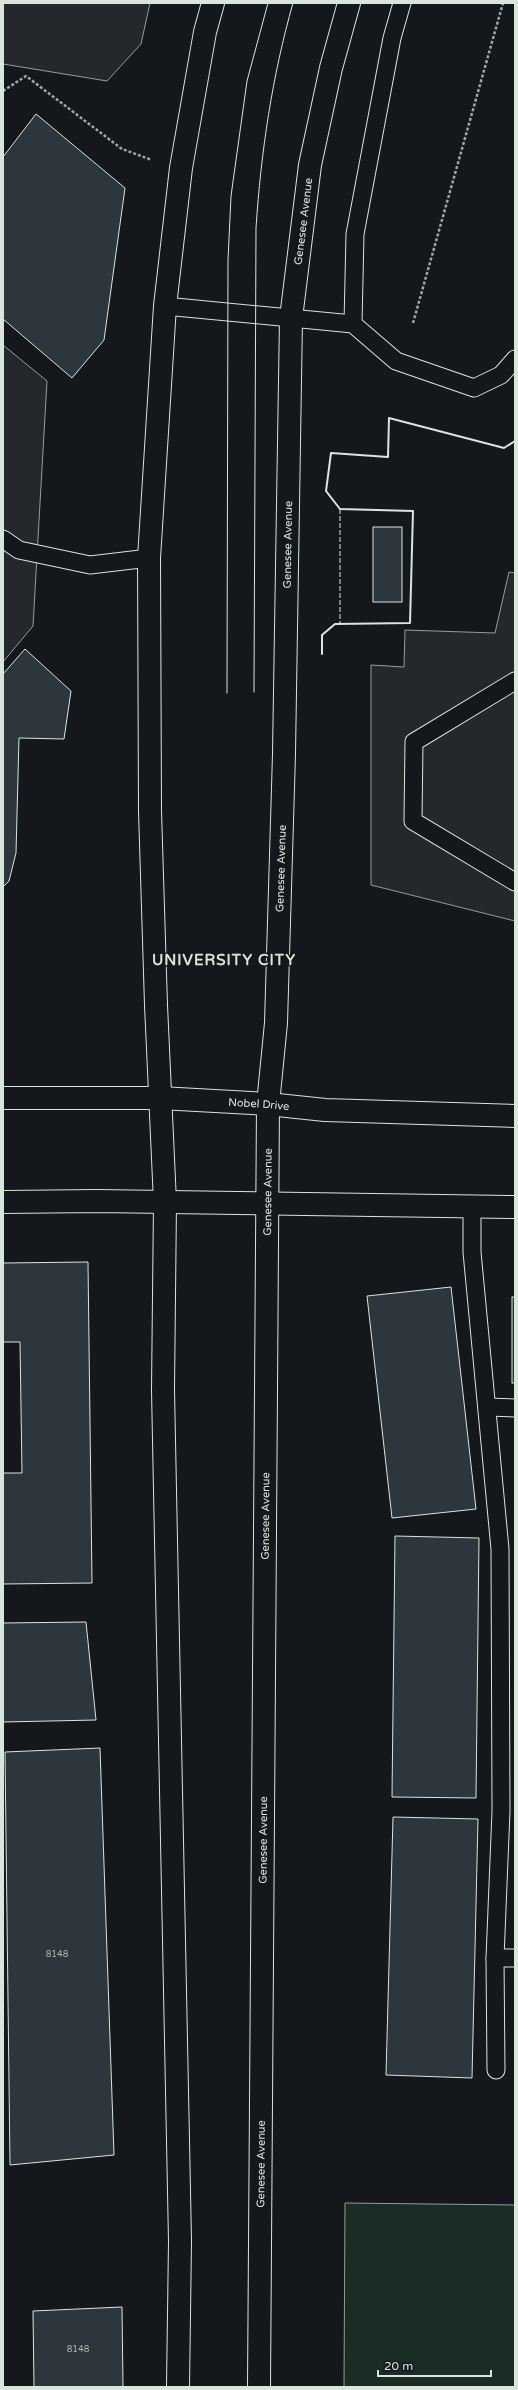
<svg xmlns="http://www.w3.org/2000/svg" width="518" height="2390" viewBox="0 0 518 2390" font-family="'Varela Round',sans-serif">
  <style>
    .green { fill: #1a2d24; stroke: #939e99 }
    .parking { fill: #24282b; stroke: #939e99 }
    .building { fill: #2c363c; stroke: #d8e6dc }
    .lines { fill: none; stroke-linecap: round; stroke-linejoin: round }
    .service-casing { stroke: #d8e6dc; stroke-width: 19 }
    .secondary-casing { stroke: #d8e6dc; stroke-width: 24 }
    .primary-casing { stroke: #d8e6dc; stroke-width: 24 }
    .path { stroke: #9da8a2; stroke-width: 2.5; stroke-dasharray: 3 2; stroke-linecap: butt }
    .service { stroke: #14181c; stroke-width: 17 }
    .secondary { stroke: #14181c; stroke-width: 22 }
    .primary { stroke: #14181c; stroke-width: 22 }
    .tram { stroke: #d8e6dc; stroke-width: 1 }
    .fence { stroke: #d8e6dc; stroke-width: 1; stroke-dasharray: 5 2; stroke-linecap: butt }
    .wall { stroke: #d8e6dc; stroke-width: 2 }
    .labels { text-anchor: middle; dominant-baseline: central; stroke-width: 3; stroke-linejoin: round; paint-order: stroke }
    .number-label { font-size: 9px; fill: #adbab4 }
    .street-label { font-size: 11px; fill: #d8e6dc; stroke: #14181c }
    .district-label { font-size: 15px; font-weight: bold; letter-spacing: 1px; fill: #d8e6dc; stroke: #14181c }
  </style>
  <rect width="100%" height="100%" fill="#14181c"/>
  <path class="green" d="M345 2203 515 2205V2387H344Z"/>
  <g class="parking">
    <path d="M3 3H150L141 44 107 81 3 64Z"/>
    <path d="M3 345 47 381 33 626 3 662Z"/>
    <path d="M509 572 515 573V921L371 885V665L404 667 405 630 495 633Z"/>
  </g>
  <g class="building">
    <path d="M36 114 125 188 104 340 72 378 3 319V157Z"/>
    <rect x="373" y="527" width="29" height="75"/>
    <path d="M25 649 71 691 64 739 19 738 16 853 9 881 3 887V674Z"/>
    <path d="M88 1262 92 1583 3 1584V1473H22L20 1342H3V1263Z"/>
    <path d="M451 1287 476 1509 392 1518 367 1296Z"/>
    <rect x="512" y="1297" width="3" height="86"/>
    <path d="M395 1536 479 1538 476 1798 392 1797Z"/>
    <path d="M86 1622 96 1720 3 1722V1623Z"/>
    <path d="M100 1748 114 2155 10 2165 5 1752Z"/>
    <path d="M393 1817 478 1819 472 2078 386 2075Z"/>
    <path d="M122 2307 123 2387H34L33 2311Z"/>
  </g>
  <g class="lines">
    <defs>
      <g id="service">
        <path d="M165 306 353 324 396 361 474 388 501 375 515 359"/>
        <path d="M353 324 355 234 392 38 402 3"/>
        <path d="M3 539 19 550 90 565 149 558"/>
        <path d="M515 681 414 742 413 821 515 882"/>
        <path d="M472 1206V1252L500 1549 501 1811 495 1958 496 2070"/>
        <path d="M487 1407 515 1408"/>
        <path d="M495 1958H515"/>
      </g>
      <g id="secondary">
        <path id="s1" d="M3 1098H160L268 1104 325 1110 515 1116"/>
        <path d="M3 1202 97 1201 515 1207"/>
      </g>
      <g id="primary">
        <path d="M178 2387 180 2241 163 1390 165 1202 156 1005 150 811 149 558 165 306 181 168 205 32 213 3"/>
        <path id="s2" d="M259 2387 268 1104 276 1023 284 754 291 318 310 165 331 68 349 3"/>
      </g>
    </defs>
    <use href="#service" class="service-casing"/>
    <use href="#secondary" class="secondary-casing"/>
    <use href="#primary" class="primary-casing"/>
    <g class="path">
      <path d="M3 91 26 76 122 149 152 160"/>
      <path d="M413 323 503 3"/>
    </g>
    <use href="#service" class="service"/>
    <use href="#secondary" class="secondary"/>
    <use href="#primary" class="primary"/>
    <g class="tram">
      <path d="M254 692 256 228C261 152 272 77 293 3"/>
      <path d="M227 693 228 260 231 196 247 81 268 3"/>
    </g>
    <path class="fence" d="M340 509V625"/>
    <path class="wall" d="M322 654V635L335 624 410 623 413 511 340 509 326 491 331 453 388 457 389 418 504 448 515 441"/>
  </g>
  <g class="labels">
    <g class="number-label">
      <text x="57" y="1954">8148</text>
      <text x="78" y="2349">8148</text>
    </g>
    <g class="street-label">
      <text stroke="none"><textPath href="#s2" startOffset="2167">Genesee Avenue</textPath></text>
      <text stroke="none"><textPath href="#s2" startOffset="1843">Genesee Avenue</textPath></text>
      <text stroke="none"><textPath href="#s2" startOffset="1519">Genesee Avenue</textPath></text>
      <text stroke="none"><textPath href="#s1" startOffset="256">Nobel Drive</textPath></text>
      <text stroke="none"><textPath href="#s2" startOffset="1195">Genesee Avenue</textPath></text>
      <text stroke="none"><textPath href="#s2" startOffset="871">Genesee Avenue</textPath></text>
      <text stroke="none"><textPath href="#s2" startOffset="547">Genesee Avenue</textPath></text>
      <text stroke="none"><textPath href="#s2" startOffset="223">Genesee Avenue</textPath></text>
    </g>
    <g class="district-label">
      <text x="224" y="960">UNIVERSITY CITY</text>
    </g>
  </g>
  <rect width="518" height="2390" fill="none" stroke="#d8e6dc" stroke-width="8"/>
  <path d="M378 2370v6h113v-6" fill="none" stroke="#d8e6dc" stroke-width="2"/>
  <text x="384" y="2370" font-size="12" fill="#d8e6dc" stroke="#14181c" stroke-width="3" paint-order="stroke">20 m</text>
</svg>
